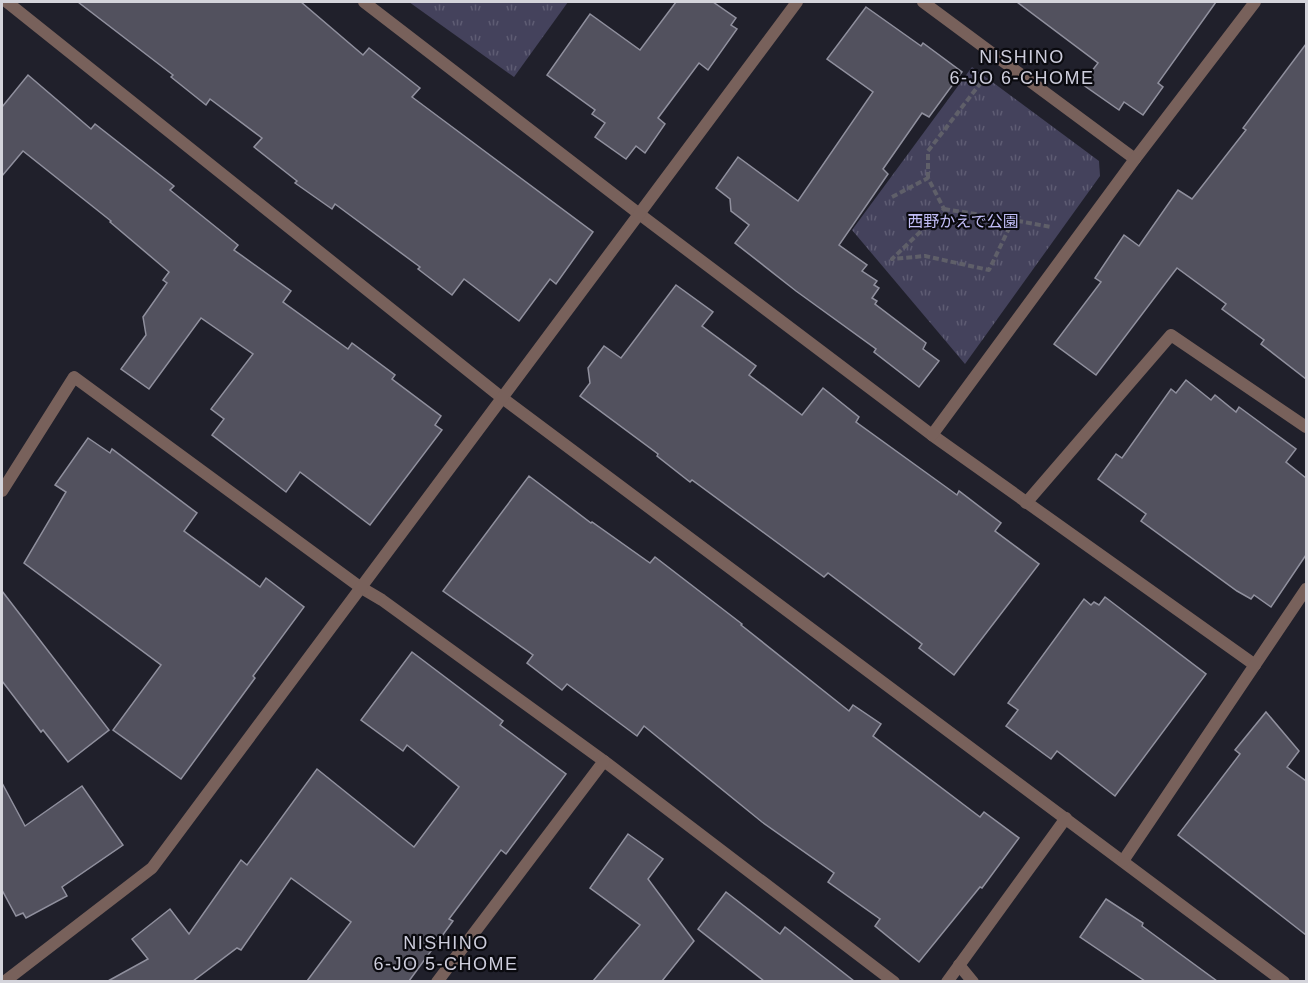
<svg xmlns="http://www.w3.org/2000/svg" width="1308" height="983" viewBox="0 0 1308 983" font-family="Helvetica,'Noto Sans JP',sans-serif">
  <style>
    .park { fill: url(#park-tufts) }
    .building { fill: #52515e; stroke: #90909e; stroke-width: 1.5 }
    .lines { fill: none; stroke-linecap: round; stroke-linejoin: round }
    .path { stroke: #5f5f69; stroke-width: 4; stroke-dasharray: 6 3; stroke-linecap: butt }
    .service { stroke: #78615b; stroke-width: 12 }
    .minor { stroke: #78615b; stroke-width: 12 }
    .labels { text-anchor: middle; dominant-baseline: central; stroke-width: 4.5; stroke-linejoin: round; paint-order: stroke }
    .park-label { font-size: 16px; fill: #c1bdf6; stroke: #0a0a0f }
    .neighbourhood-label { font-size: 18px; letter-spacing: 1.5px; fill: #cdcddc; stroke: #0a0a0f }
  </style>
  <defs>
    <pattern id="park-tufts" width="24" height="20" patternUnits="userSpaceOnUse" patternTransform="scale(1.5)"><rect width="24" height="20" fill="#44425c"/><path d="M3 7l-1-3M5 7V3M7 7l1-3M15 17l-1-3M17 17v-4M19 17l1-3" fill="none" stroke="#5e5c73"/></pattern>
  </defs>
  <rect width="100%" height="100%" fill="#20202b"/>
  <g class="park">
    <path d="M409 2H568L514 77Z"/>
    <path d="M972 67 1099 161 1100 176 965 364 852 230Z"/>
  </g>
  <g class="building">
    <path d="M78 2H301L363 55 369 48 420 88 412 97 593 232 556 284 550 279 519 321 464 279 452 295 418 269 420 267 335 204 332 209 295 183 297 181 254 147 262 138 210 99 206 105 171 77 173 75Z"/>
    <path d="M676 2H713L736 18 731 25 737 29 708 70 699 63 658 118 665 124 645 153 636 146 626 159 595 137 605 123 592 114 595 110 547 75 590 14 640 50Z"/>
    <path d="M1017 2H1216L1158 83 1163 87 1143 115 1124 102 1119 110 1082 84 1098 63Z"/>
    <path d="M866 7 921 46 923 43 962 72 929 117 922 113 883 169 888 174 839 245 867 265 862 271 877 281 874 285 879 288 872 298 877 301 875 304 926 343 923 349 939 361 919 387 874 352 876 349 796 291 735 243 749 225 731 211 730 199 716 188 738 157 798 201 873 92 827 59Z"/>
    <path d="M1306 44V379L1261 344 1264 340 1222 309 1226 304 1177 268 1096 375 1054 344 1101 282 1095 278 1124 235 1139 246 1178 190 1192 199 1246 130 1243 128Z"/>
    <path d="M28 75 91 129 95 124 174 186 170 190 238 245 234 250 291 291 283 302 348 349 352 343 395 375 392 379 441 416 435 425 442 430 370 525 300 472 286 492 212 435 224 419 211 409 253 354 201 318 149 389 121 369 146 335 143 317 167 283 163 280 169 272 110 222 111 221 23 151 2 176V107Z"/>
    <path d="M676 285 713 312 702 326 756 366 749 375 802 415 823 388 859 417 856 422 957 495 959 491 1001 523 995 531 1039 564 954 675 919 648 922 644 828 573 824 577 692 480 690 482 657 456 658 454 580 396 590 383 588 368 604 346 621 358Z"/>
    <path d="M1186 380 1211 400 1215 395 1236 412 1239 407 1296 449 1286 462 1306 478V555L1271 607 1254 595 1251 599 1237 591 1141 521 1146 514 1098 479 1116 454 1122 458 1171 389 1176 393Z"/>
    <path d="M88 438 110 453 112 449 197 513 184 531 260 587 266 578 304 607 253 676 255 678 181 779 113 730 161 665 24 563 66 492 55 485Z"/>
    <path d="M529 476 591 523 592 522 650 563 655 557 742 624 741 625 849 711 853 705 881 724 873 736 980 817 984 812 1019 838 982 888 980 887 919 962 875 926 880 919 828 882 834 873 762 822 644 726 637 736 567 684 562 690 527 663 533 655 443 591Z"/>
    <path d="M2 591 109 730 68 762 43 730 41 732 2 681Z"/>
    <path d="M1105 597 1206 674 1115 796 1057 751 1051 759 1006 726 1018 710 1008 703 1084 599 1091 605 1094 602 1099 605Z"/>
    <path d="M412 652 503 721 500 725 566 774 506 854 501 850 449 919 453 921 409 981H307L351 922 291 878 241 950 237 948 193 981H108L148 959 132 939 170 909 189 934 241 860 247 865 317 769 414 847 459 787 407 745 403 751 361 720Z"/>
    <path d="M1266 712 1299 751 1287 767 1306 781V935L1178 835 1240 754 1235 750Z"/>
    <path d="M2 783 25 826 82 786 123 845 62 887 67 896 26 918 23 913 16 916 2 890Z"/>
    <path d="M628 834 663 859 648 879 694 941 662 981H593L640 925 590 888Z"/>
    <path d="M726 892 780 934 785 927 854 981H764L698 929Z"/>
    <path d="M1106 899 1143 923 1142 926 1217 981H1145L1080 937Z"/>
  </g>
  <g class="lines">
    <g class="path">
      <path d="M928 178V151L983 80"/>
      <path d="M892 197 928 178 944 209 892 259 925 256 989 270 1013 220 1051 227"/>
      <path d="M944 209 1013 220"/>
    </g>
    <path class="service" d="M959 965 973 982"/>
    <g class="minor">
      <path d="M7 2 501 397 1284 982"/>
      <path d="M364 2 638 213 932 435 1255 665"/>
      <path d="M923 2 1135 159"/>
      <path d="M932 435 1135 159 1255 2"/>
      <path d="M2 491 74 377 360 587 382 600 604 761 894 982"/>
      <path d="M1026 503 1171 335 1306 427"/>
      <path d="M1123 861 1306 589"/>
      <path d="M4 982 152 868 797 2"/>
      <path d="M437 982 604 761"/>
      <path d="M947 982 1066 818"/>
    </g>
  </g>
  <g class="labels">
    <g class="park-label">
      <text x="963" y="221">西野かえで公園</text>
    </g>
    <g class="neighbourhood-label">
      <text x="1022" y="57">NISHINO<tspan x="1022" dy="21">6-JO 6-CHOME</tspan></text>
      <text x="446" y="943">NISHINO<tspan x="446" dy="21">6-JO 5-CHOME</tspan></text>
    </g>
  </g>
  <rect width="1308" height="983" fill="none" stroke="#d4d4db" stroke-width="6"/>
</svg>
